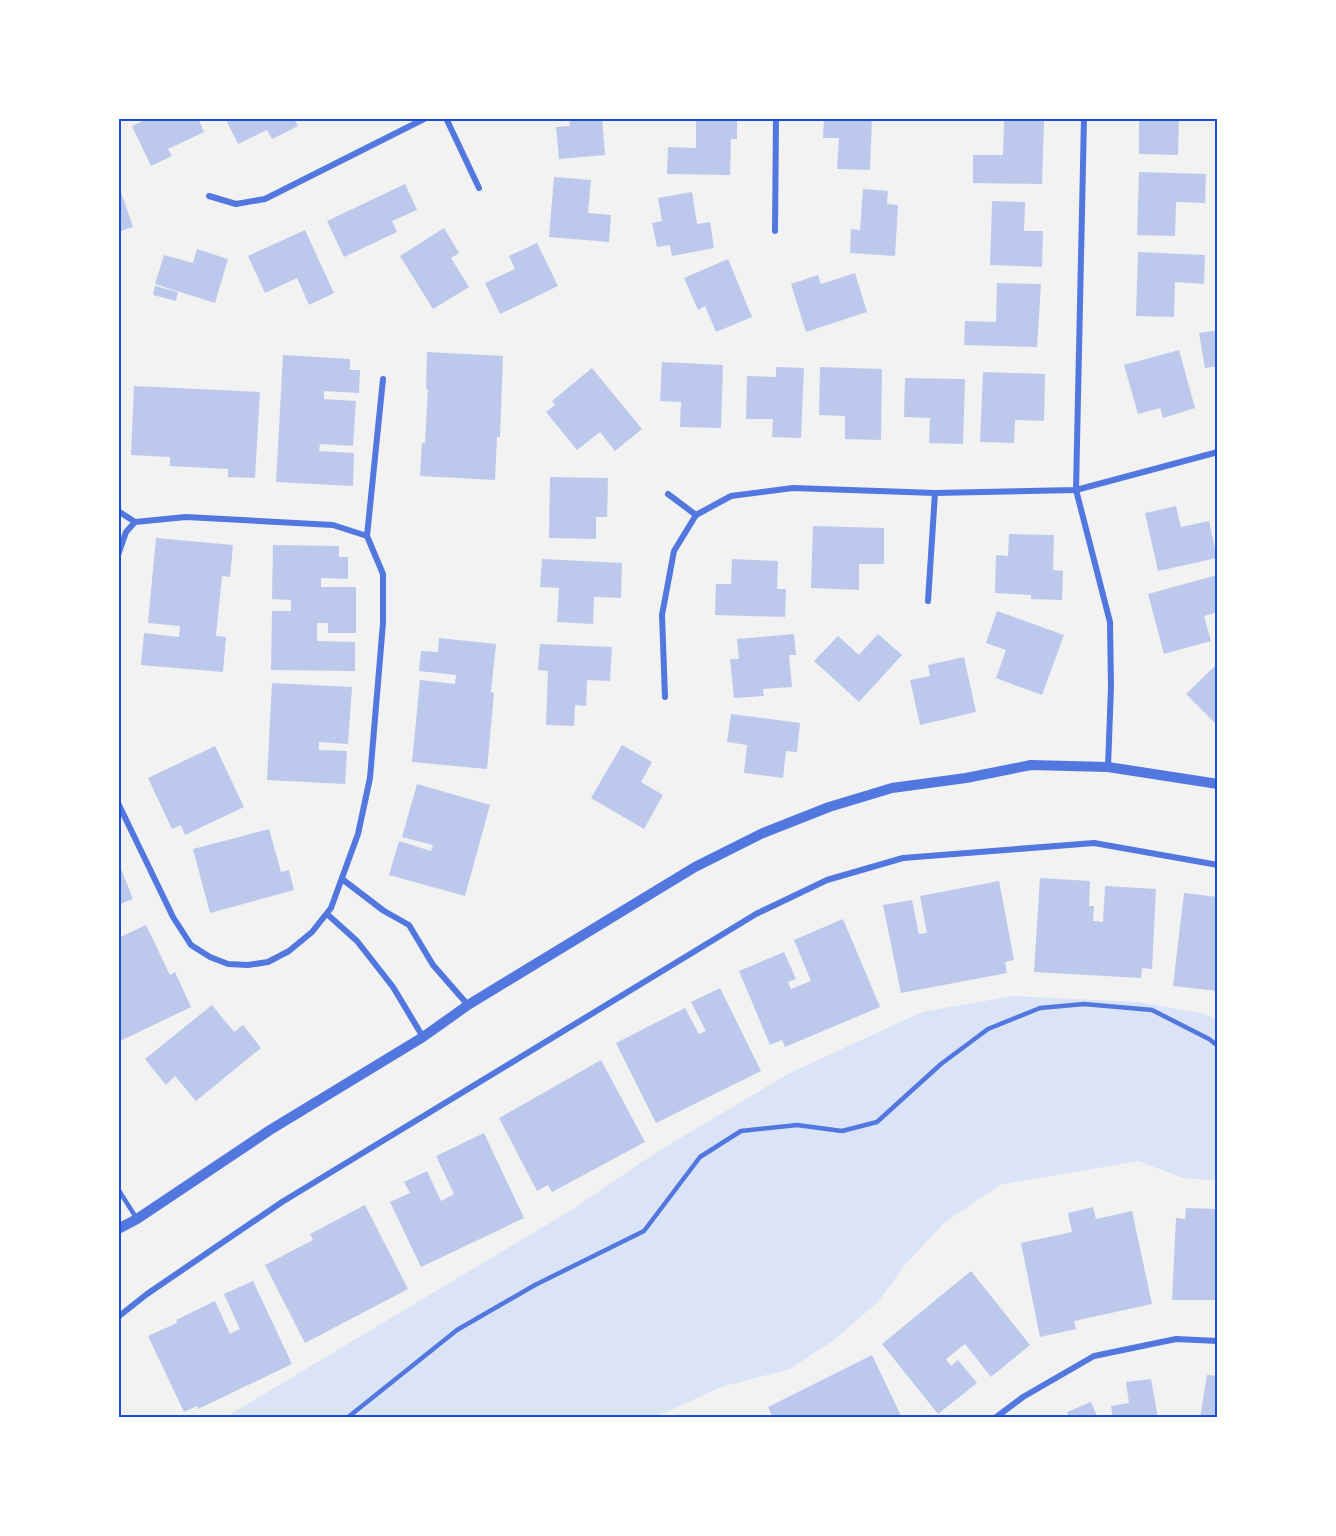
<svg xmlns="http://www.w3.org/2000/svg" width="1336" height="1536" viewBox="0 0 1336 1536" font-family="'Alegreya Sans',sans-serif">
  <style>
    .green { fill: #dbe4f7 }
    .building { fill: #bdc9ec }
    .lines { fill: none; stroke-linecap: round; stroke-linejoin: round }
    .service { stroke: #5277de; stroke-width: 4.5 }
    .minor { stroke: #5277de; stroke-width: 6 }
    .tertiary { stroke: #5277de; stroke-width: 10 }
    .neatline { fill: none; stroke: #1d4ed8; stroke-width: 2 }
  </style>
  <rect width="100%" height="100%" fill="#f2f2f2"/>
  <path class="green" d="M1013 996 1138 1002 1205 1014 1217 1020V1181L1183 1178 1138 1161 1000 1185 944 1223 905 1265 878 1302 834 1340 790 1369 721 1387 656 1417 224 1418 568 1212 660 1150 790 1073 922 1012Z"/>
  <g class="building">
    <path d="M149 118H198L204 132 168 149 172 156 151 166 132 126Z"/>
    <path d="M225 118H294L298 126 272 139 267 130 238 144Z"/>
    <path d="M569 118H602L605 155 559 159 556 127 570 126Z"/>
    <path d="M696 118H737V139H731L730 175 667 174 668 147 696 148Z"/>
    <path d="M824 118H872L870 170 837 169 839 138H823Z"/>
    <path d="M1139 118H1179L1178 155 1139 154Z"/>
    <path d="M1004 120 1044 121 1042 184 973 183V155H1003Z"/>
    <path d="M1139 172 1206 174 1205 203 1176 202 1175 236 1137 235Z"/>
    <path d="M554 177 591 180 588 213 611 215 609 242 549 237Z"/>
    <path d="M118 183 133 227 118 232Z"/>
    <path d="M405 184 417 210 392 221 397 232 344 257 327 221Z"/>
    <path d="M863 189 888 191 887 204 898 205 895 256 850 253 851 229 860 230Z"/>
    <path d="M692 192 697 224 710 222 714 248 672 256 670 245 657 247 652 223 662 221 658 198Z"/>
    <path d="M992 201 1025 202 1024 231H1043L1042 267 990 265Z"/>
    <path d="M444 228 459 253 451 258 469 287 433 309 400 256Z"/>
    <path d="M305 230 334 293 309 305 297 278 265 293 248 256Z"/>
    <path d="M537 243 558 286 500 314 485 283 515 269 509 256Z"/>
    <path d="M197 249 228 259 215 303 155 284 164 255 193 263Z"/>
    <path d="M1138 252 1205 255 1204 284 1175 282 1174 317 1136 316Z"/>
    <path d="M728 259 752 317 716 332 705 306 698 310 684 278Z"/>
    <path d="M855 273 867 312 806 332 791 284 818 275 821 284Z"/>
    <path d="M997 283 1041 284 1037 347 964 345 965 321 996 322Z"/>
    <path d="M155 286 178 292 176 301 153 295Z"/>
    <path d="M1218 330V366L1205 368 1199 333Z"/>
    <path d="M1179 350 1195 408 1163 418 1160 408 1138 414 1124 365Z"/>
    <path d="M427 352 503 356 500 437H497L495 480 420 476 422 443H425L428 389H426Z"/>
    <path d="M283 355 350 359V370H360L359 393 324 391V399L356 401 353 446 320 444 319 451 354 453 353 486 276 482Z"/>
    <path d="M662 362 723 365 721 428 680 427 681 402 660 401Z"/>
    <path d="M776 367 804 368 801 438 772 437 773 419H746L747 376 776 377Z"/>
    <path d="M820 367 882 369 881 440 845 439V416L819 415Z"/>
    <path d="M592 368 642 429 615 451 600 432 577 450 546 412 555 405 552 401Z"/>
    <path d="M983 372 1045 374 1044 421 1015 420 1014 443 980 442Z"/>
    <path d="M905 378 965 379 963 444 929 443 930 418 904 417Z"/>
    <path d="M134 386 260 392 255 478 228 477V469L170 466V457L131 455Z"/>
    <path d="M550 477 608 478 607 517H596V539L549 538Z"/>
    <path d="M1176 506 1181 527 1209 521 1217 558 1158 571 1145 513Z"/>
    <path d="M813 526 884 528V564H859V590L811 588Z"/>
    <path d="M1009 534 1054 535 1053 570 1063 571 1062 600 1031 599V595L995 593 996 555 1008 556Z"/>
    <path d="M156 538 233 545 230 577 222 576 216 636 226 637 223 672 141 665 144 633 179 637 180 626 148 623Z"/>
    <path d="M273 545 339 546V557H348V579L321 578V587H356V633H328V623H317V641L355 642V671L271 670 272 611H291V600L272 599Z"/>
    <path d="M542 559 622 563 621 598 594 597 593 624 557 622 559 588 540 587Z"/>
    <path d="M732 559 778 561 777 589H786L785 617 715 615 716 584H731Z"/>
    <path d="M1217 575 1218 612 1204 616 1211 641 1164 654 1148 594Z"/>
    <path d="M997 611 1064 635 1042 695 996 678 1006 650 986 643Z"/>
    <path d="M794 634 796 655H789L792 687 763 689 764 696 734 698 730 659H739L737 639Z"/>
    <path d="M878 634 902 655 859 702 814 661 838 636 859 655Z"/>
    <path d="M439 638 496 644 491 692 494 693 487 769 412 762 420 680 455 684 456 675 419 671 421 651 438 652Z"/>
    <path d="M540 644 612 647 610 681 587 680 586 706 575 705 574 726 546 725 548 671 538 670Z"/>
    <path d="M964 657 976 712 920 725 910 680 930 676 928 665Z"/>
    <path d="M1218 663V726L1186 694Z"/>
    <path d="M272 683 352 687 348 744 319 742V750L347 751 345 784 267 780Z"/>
    <path d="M731 714 800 723 797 752 786 751 783 778 744 773 747 745 727 742Z"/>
    <path d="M622 745 652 762 641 782 663 795 644 829 591 798Z"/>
    <path d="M215 746 244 807 185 835 181 825 172 829 148 778Z"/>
    <path d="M417 784 490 805 465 896 389 875 399 841 431 851 433 845 402 837Z"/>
    <path d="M269 829 281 872 289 870 294 890 210 913 193 849Z"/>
    <path d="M118 861 133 899 118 905Z"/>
    <path d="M1040 878 1090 881 1089 906H1094L1093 921 1103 922 1105 886 1156 889 1152 969 1142 968 1141 978 1034 972Z"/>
    <path d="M999 881 1014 960 1005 962 1007 973 901 993 883 905 912 900 919 934 927 933 920 896Z"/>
    <path d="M1184 893 1218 897V991L1173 986Z"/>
    <path d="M843 919 880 1007 785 1047 782 1040 770 1045 739 971 784 952 796 979 788 982 791 989 811 981 794 940Z"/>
    <path d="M146 925 170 975 175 972 191 1007 118 1042V938Z"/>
    <path d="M720 988 761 1071 656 1123 616 1043 685 1008 699 1034 706 1031 691 1002Z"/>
    <path d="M212 1005 234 1032 243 1025 261 1048 196 1101 175 1076 166 1085 145 1059Z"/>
    <path d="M601 1060 645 1142 552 1192 548 1185 537 1191 499 1118Z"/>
    <path d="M484 1133 524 1218 421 1267 390 1202 410 1193 404 1182 427 1171 441 1201 454 1194 436 1156Z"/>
    <path d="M365 1205 408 1289 305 1343 265 1265 313 1240 310 1234Z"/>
    <path d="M1093 1207 1096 1219 1132 1211 1152 1304 1074 1321 1076 1329 1040 1337 1021 1243 1072 1232 1068 1213Z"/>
    <path d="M1186 1208 1218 1209V1300H1172L1176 1218 1185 1219Z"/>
    <path d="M971 1271 1030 1345 991 1377 965 1344 946 1359 951 1366 958 1360 977 1383 938 1414 882 1344Z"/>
    <path d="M253 1281 292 1364 198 1409 197 1406 184 1412 148 1336 177 1323 176 1320 215 1301 230 1334 240 1329 224 1294Z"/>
    <path d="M872 1355 902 1418H773L768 1407Z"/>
    <path d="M1207 1375 1218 1376V1418H1200Z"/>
    <path d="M1151 1379 1158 1418H1113L1111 1406 1129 1403 1126 1382Z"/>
    <path d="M1091 1402 1098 1418H1069L1067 1412Z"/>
  </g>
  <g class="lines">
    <g class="service">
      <path d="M118 1189 137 1219"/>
      <path d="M347 1418 457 1330 535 1285 644 1231 700 1157 741 1131 797 1125 842 1131 877 1122 941 1064 988 1029 1040 1008 1084 1004 1152 1010 1209 1039 1218 1046"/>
    </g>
    <g class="minor">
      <path d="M446 118 479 188"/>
      <path d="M1084 118 1076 490 1110 622 1111 687 1108 767"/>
      <path d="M209 196 236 204 265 199 426 118"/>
      <path d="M775 231 776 118"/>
      <path d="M668 494 696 515"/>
      <path d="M118 511 135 522"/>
      <path d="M367 536 383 379"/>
      <path d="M118 555 126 532 135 522 186 517 333 525 367 536 383 574V623L370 778 358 834 331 908 312 932 289 951 268 962 248 965 228 964 210 957 191 945 173 917 118 803"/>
      <path d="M928 601 935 493"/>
      <path d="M665 697 662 615 674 551 696 515 731 496 793 488 935 493 1076 490 1218 452"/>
      <path d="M342 879 384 911 409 925 433 965 468 1005"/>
      <path d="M327 914 357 941 393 987 423 1037"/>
      <path d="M118 1317 147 1294 282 1202 756 914 827 880 903 858 1094 843 1218 865"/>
      <path d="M995 1418 1023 1397 1094 1356 1176 1339 1218 1341"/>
    </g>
    <path class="tertiary" d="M118 1229 137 1219 270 1130 423 1037 468 1005 695 867 763 833 829 807 892 788 966 778 1031 765 1108 767 1218 784"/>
  </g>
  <rect width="1336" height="1536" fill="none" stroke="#ffffff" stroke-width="240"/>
  <rect x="120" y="120" width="1096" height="1296" class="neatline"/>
</svg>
